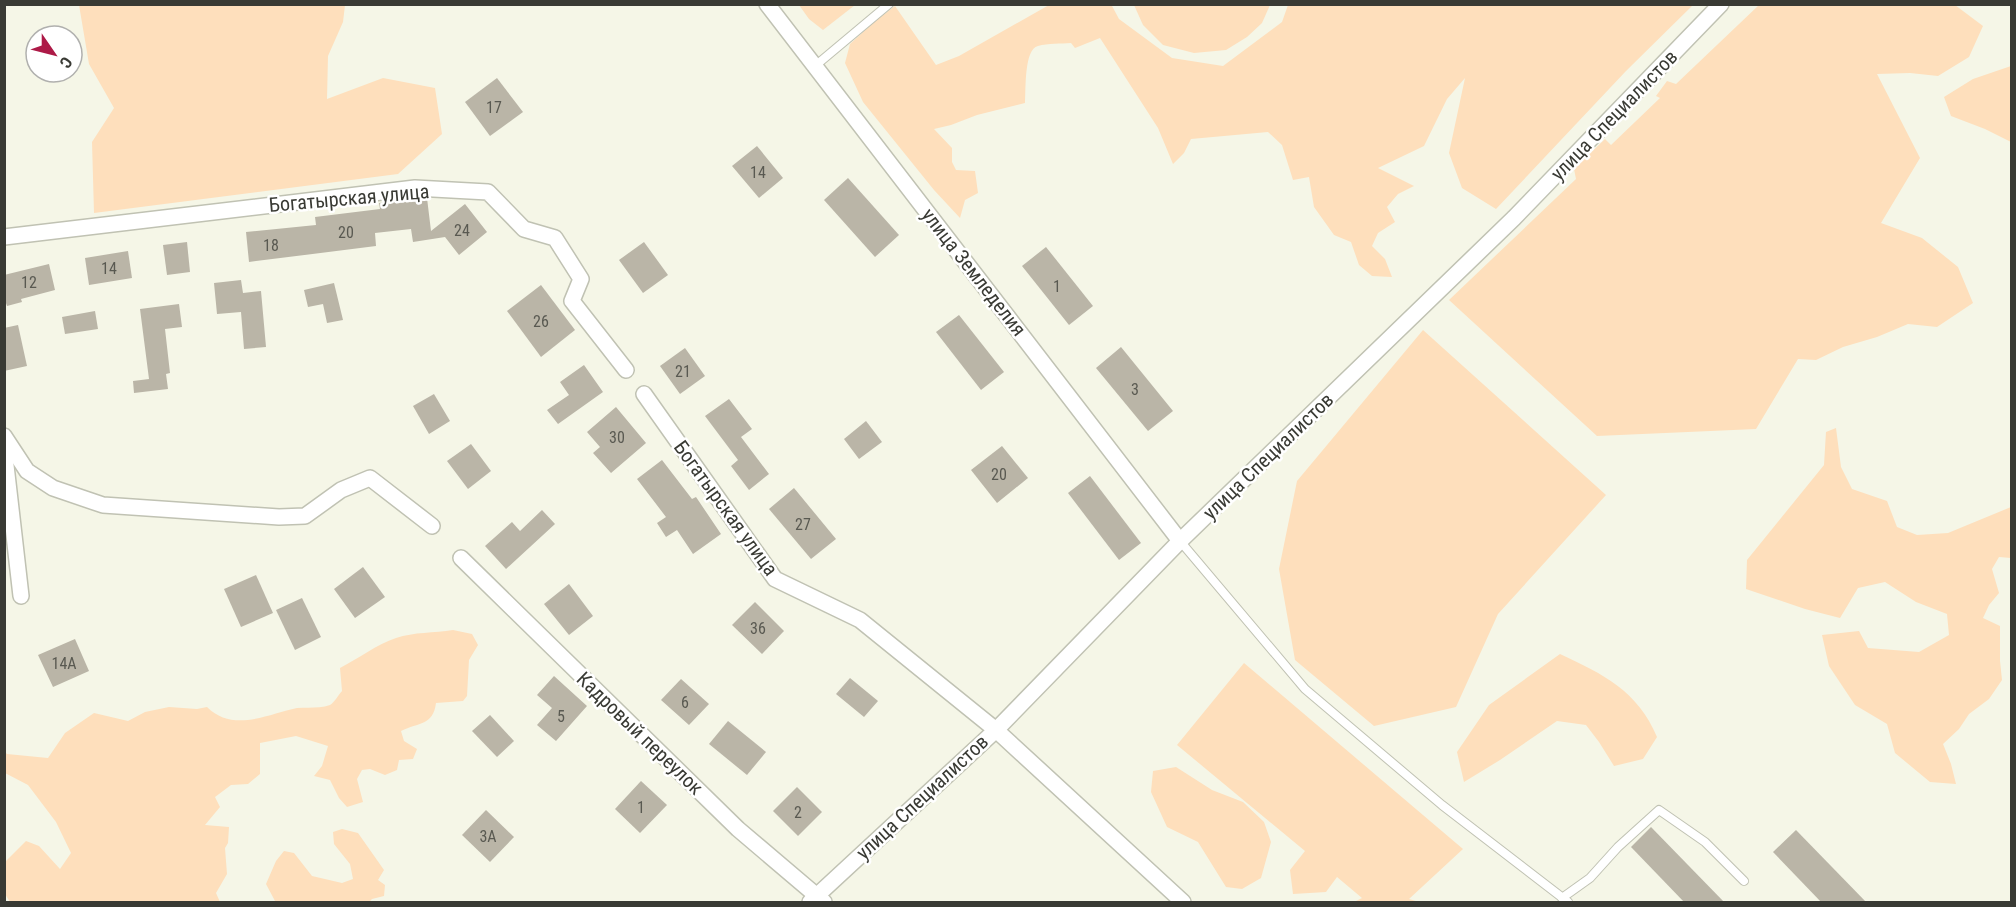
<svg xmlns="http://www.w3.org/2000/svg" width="2016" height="907" viewBox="0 0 2016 907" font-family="'Roboto Condensed',sans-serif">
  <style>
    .green { fill: #fedfbc }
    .building { fill: #bab5a7 }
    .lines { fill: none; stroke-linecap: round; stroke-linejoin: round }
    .service-casing { stroke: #c0c2b3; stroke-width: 10 }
    .minor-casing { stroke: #c0c2b3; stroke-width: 18 }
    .service { stroke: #fff; stroke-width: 8 }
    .minor { stroke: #fff; stroke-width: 15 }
    .labels { text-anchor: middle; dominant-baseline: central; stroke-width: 5; stroke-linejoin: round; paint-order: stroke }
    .number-label { font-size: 16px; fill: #595951 }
    .street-label { font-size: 20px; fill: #393a34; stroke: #fff }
  </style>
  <rect width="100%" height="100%" fill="#f5f6e7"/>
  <g class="green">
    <path d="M1111 4 1119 19 1172 58 1223 66 1282 22 1288 5H1693L1626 71 1496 209 1462 188 1449 153 1465 78 1447 99 1424 146 1378 168 1414 186 1398 194 1387 207 1395 222 1378 233 1372 246 1385 259 1392 277 1372 276 1359 265 1351 242 1334 235 1314 207 1309 177 1293 180 1282 145 1268 132 1191 139 1184 153 1173 164 1158 128 1100 38 1075 48 1071 43C1061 44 1048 43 1038 46 1024 49 1026 89 1025 103L977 115 951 125 934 129 952 148V162L956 170 975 171 978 193 965 200 960 218 934 190 863 102 845 63 850 44 874 22 895 6 936 65 959 56 1049 5Z"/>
    <path d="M79 5H345L343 22 328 56 327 99 383 78 435 88 442 134 398 174 94 213 92 142 114 108 89 64Z"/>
    <path d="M799 5H855L823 30 809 19Z"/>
    <path d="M1134 5H1270L1262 23 1247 37 1226 50 1194 53 1163 45 1143 25Z"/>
    <path d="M1759 5H1955L1983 26 1969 57 1938 76 1910 73 1877 74 1920 158 1881 223 1922 238 1958 267 1973 303 1937 327 1908 324 1877 337 1843 347 1816 360 1798 359 1756 429 1597 436 1449 300 1576 179 1574 169 1605 139 1611 145 1660 98 1656 96 1667 81 1676 84Z"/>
    <path d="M2011 66V142L1985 129 1951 116 1944 97 1973 79Z"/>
    <path d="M1423 330 1606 495 1498 614 1456 707 1374 726 1295 660 1279 569 1297 481Z"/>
    <path d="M1836 428 1841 467 1852 489 1887 501 1897 527 1917 535 1948 533 2011 507V558L1999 557 1992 569 1999 593 1989 605 1983 618 2000 626V661L2002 680 1989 699 1969 714 1959 729 1943 744 1951 764 1956 784 1930 782 1895 753 1887 724 1855 705 1829 666 1822 635 1859 631 1868 648 1919 652 1949 635 1947 614 1916 602 1885 582 1858 588 1840 618 1805 609 1746 589 1747 560 1824 465 1826 432Z"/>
    <path d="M453 630 472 634 478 645 469 660 467 696 463 701 436 703C433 726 419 722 401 731L404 741 417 749 413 759 399 760 397 770 385 775 370 769 362 770 357 779 363 802 347 807 339 798 330 780 314 776 322 766 328 746 296 736 260 743V774L248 784 231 785 215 797 220 807 205 825 229 827 228 843 225 848 227 874 216 893 220 902H10L5 894V862L26 841 39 846 60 869 71 853 56 822 28 785 5 773V752L7 754 48 758 65 733 94 713 128 721 145 712 169 707 197 709 207 707C233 733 268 714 297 708 308 707 320 709 330 705 335 702 338 695 342 691L340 668C358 659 377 644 396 638 414 632 434 633 453 630Z"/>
    <path d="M1560 654C1603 674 1638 691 1657 737L1643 759 1614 766 1599 742 1586 725 1557 721 1500 760 1464 782 1457 752 1489 705Z"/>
    <path d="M1244 663 1463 849 1409 899 1419 902H1354L1362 898 1337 877 1326 892 1293 894 1290 870 1305 851 1177 745Z"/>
    <path d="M1176 767 1212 790 1243 802 1264 822 1271 842 1261 878 1242 889 1226 887 1198 842 1167 827 1151 792 1153 771Z"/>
    <path d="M342 829 358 833 384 870 378 880 385 885 384 896 372 899 369 902 275 901 266 884 276 861 284 851 294 853 312 876 342 883 353 879 350 864 334 844 333 832Z"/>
  </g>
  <g class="building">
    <path d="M497 78 523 112 490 136 465 102Z"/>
    <path d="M757 146 783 178 759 198 732 166Z"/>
    <path d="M848 178 899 235 875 257 824 200Z"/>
    <path d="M415 198H427L431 231 465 204 487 232 459 255 445 237 413 242 411 229 375 233 376 246 249 262 246 232 316 225 315 217 380 209 379 203Z"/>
    <path d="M187 242 190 272 167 275 163 245Z"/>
    <path d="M644 242 668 275 643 293 619 260Z"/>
    <path d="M1046 247 1093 306 1069 325 1022 266Z"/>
    <path d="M128 251 132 278 89 285 85 258Z"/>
    <path d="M49 264 55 290 21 299 22 302 7 306 4 297V275Z"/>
    <path d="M241 280 243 293 261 291 266 347 244 349 241 312 217 314 214 283Z"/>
    <path d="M334 283 343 320 327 323 323 304 308 307 304 290Z"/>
    <path d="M541 285 575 330 541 357 507 311Z"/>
    <path d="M179 304 182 327 165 329 170 373 166 374 168 389 134 393 133 381 149 379 140 309Z"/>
    <path d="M95 311 98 329 65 334 62 317Z"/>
    <path d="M959 315 1004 372 981 390 936 332Z"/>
    <path d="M18 325 27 366 4 371V328Z"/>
    <path d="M1121 347 1173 411 1148 431 1096 368Z"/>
    <path d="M685 348 705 376 680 394 660 366Z"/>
    <path d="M584 365 603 392 558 424 547 410 569 395 560 382Z"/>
    <path d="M434 394 450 421 429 434 413 406Z"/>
    <path d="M729 399 752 429 741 437 769 474 749 490 731 466 738 460 705 416Z"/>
    <path d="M616 407 646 443 611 473 593 453 600 447 587 432Z"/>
    <path d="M866 421 882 442 859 459 844 439Z"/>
    <path d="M471 444 491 471 468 489 447 461Z"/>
    <path d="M1002 446 1028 478 997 503 971 470Z"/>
    <path d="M662 460 692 499 696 497 721 534 693 554 677 530 666 537 657 523 666 517 637 479Z"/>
    <path d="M1090 476 1141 543 1119 560 1068 493Z"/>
    <path d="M794 488 836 539 811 559 769 509Z"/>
    <path d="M542 510 555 524 506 569 485 546 512 522 520 531Z"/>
    <path d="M363 567 385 597 355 618 334 589Z"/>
    <path d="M256 575 273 613 241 627 224 589Z"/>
    <path d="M569 584 593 616 569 635 544 604Z"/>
    <path d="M302 598 321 637 295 650 276 610Z"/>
    <path d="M755 602 784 631 762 654 732 625Z"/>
    <path d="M75 639 89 671 53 687 38 655Z"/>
    <path d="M554 676 587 706 556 741 537 725 552 708 537 695Z"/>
    <path d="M850 678 878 701 864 717 836 694Z"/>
    <path d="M681 679 709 704 689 725 661 700Z"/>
    <path d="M490 715 514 741 497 757 472 731Z"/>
    <path d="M728 721 766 752 747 775 709 744Z"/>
    <path d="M641 781 667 805 640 833 615 809Z"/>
    <path d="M797 787 822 812 798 836 773 811Z"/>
    <path d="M486 810 514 837 490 862 462 835Z"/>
    <path d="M1651 827 1725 903H1685L1631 847Z"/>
    <path d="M1796 830 1867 903H1822L1773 852Z"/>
  </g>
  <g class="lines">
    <defs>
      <g id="service">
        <path d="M815 66 889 4"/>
        <path d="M1180 541 1305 689 1442 805 1568 902"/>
        <path d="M1562 898 1590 878 1618 847 1659 810 1705 842 1744 881"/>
      </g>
      <g id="minor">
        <path d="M767 4 1180 541"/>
        <path d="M4 237 415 188 488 192 524 229 555 238 581 279 572 301 626 370"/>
        <path d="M644 394 775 579 860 620 996 730 1183 902"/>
        <path d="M4 436 27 471 53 488 103 505 279 517 305 516 341 490 370 478 432 526"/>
        <path d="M4 448 21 596"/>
        <path d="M461 558 738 829 824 902"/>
        <path d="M810 902 996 730 1180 541 1514 218 1721 4"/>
      </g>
    </defs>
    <use href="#service" class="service-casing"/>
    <use href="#minor" class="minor-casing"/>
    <use href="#service" class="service"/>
    <use href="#minor" class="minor"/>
  </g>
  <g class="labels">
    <g class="number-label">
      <text x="494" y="107">17</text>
      <text x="758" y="172">14</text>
      <text x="462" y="230">24</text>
      <text x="346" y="232">20</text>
      <text x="271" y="245">18</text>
      <text x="109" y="268">14</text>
      <text x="29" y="282">12</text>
      <text x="1057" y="286">1</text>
      <text x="541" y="321">26</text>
      <text x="683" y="371">21</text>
      <text x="1135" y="389">3</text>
      <text x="617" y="437">30</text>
      <text x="999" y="474">20</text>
      <text x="803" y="524">27</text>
      <text x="758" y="628">36</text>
      <text x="64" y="663">14А</text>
      <text x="685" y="702">6</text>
      <text x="561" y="716">5</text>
      <text x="641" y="807">1</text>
      <text x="798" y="812">2</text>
      <text x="488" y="836">3А</text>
    </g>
    <g class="street-label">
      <text transform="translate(1614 115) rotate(-46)">улица Специалистов</text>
      <text transform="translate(349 198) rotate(-5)">Богатырская улица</text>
      <text transform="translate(974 272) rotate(52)">улица Земледелия</text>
      <text transform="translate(1268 456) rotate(-44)">улица Специалистов</text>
      <text transform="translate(726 508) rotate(54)">Богатырская улица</text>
      <text transform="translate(640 733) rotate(44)">Кадровый переулок</text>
      <text transform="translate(922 797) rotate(-43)">улица Специалистов</text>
    </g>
  </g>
  <rect width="2016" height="907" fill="none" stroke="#393a34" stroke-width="12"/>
  <g transform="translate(54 54) rotate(125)"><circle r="28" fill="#ffffff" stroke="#b0b0ae" stroke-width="1.5"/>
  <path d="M0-4.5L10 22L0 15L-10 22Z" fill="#ad1a47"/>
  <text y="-9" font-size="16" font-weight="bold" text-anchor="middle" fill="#393a34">С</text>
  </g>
</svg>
